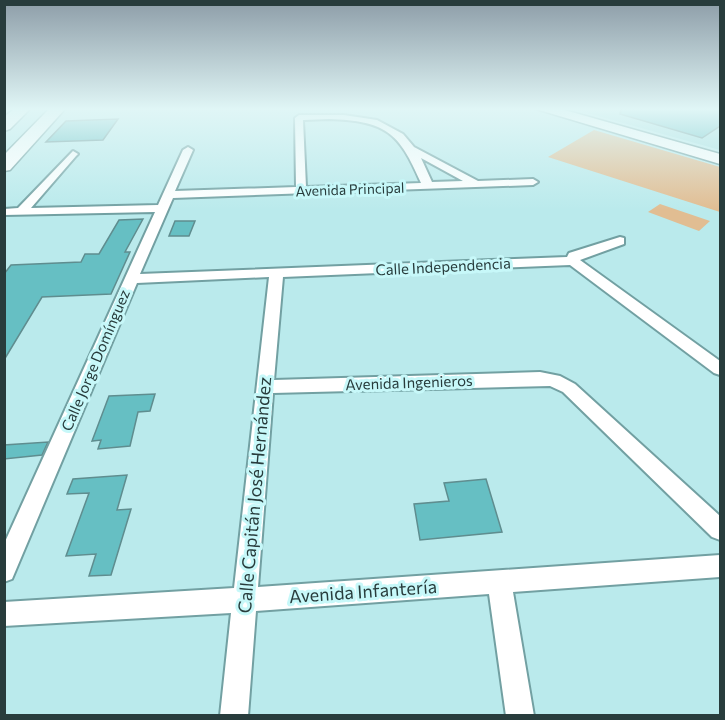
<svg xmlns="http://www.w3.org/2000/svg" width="725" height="720" viewBox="0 0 725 720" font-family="Commissioner,sans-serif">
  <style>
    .built { fill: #a5dee0 }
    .green { fill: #e1bd92 }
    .building { fill: #66bfc3; stroke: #5f8d8f; stroke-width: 1.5 }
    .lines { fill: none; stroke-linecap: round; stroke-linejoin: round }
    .street-casing { stroke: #72a0a2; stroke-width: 4 }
    .highway-casing { stroke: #72a0a2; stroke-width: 3 }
    .street { fill: #fff; fill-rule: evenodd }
    .highway { fill: #fff; fill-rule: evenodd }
    .labels { text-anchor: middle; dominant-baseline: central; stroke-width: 6; stroke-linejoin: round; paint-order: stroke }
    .far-street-label { font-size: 14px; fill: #283c3c; stroke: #c7f8f9 }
    .street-label { font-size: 15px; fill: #283c3c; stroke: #c7f8f9 }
    .near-street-label { font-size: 18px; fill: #283c3c; stroke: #c7f8f9 }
  </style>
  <rect width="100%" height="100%" fill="#baeaec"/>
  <path class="built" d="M573 109H720V150L652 131Z"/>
  <g class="green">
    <path d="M594 130 720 167V212L548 157Z"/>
    <path d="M660 204 710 221 699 231 648 212Z"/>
  </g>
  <g class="building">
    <path d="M621 109H720V126L702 138 620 114Z"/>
    <path d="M118 119 103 140 46 142 66 121Z"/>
    <path d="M143 219 125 252H130L111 294 42 297 4 360V274L11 265 81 262 85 254H99L119 220Z"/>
    <path d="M175 221H195L189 236H169Z"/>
    <path d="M155 394 150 411 138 412 130 446 98 449 101 440 92 441 109 396Z"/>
    <path d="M48 442 42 455 4 459V445Z"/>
    <path d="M127 475 117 510 131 509 111 575 89 576 96 554 66 556 89 493 67 494 73 479Z"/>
    <path d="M486 479 502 532 420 540 414 504 449 501 444 483Z"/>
  </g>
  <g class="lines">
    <defs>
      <path id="street" d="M299 115H344L377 120 403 134 414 147 478 181 533 179 538 182 533 185 173 198 140 274 567 257 569 253 620 237 624 238V244L580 260 720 361V375L714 373 570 265 283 277 274 380 540 372 560 376 575 384 720 516V540L712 537 563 392 550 386 273 393 258 587 720 555V577L513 592 534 716H506L489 594 256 611 248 716H220L231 613 4 626V602L234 588 269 277 137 283 12 579 4 582V544L155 212 4 215V209L18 208 73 151 78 154 76 156 31 208 158 205 183 150 188 147 193 150 175 191 296 187 295 118ZM329 119C386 121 399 132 421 183L306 187 303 120ZM421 158 463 181 432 182Z"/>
      <g id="highway">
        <path d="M14 109H30L10 129 4 131V117Z"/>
        <path d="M49 109H65L10 170 4 171V155Z"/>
        <path d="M536 109H561L720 154V164Z"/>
      </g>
    </defs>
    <use href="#street" class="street-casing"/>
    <use href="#highway" class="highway-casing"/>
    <use href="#street" class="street"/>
    <use href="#highway" class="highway"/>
  </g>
  <linearGradient id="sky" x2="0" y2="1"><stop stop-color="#8d9da8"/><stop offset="0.52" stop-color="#e0f6f6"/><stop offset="1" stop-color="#e0f6f6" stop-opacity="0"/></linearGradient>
  <rect width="725" height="210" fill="url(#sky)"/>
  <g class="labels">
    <g class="far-street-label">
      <text transform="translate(350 189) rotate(-2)">Avenida Principal</text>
    </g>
    <g class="street-label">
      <text transform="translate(443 266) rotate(-3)">Calle Independencia</text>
      <text transform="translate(95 360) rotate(-67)">Calle Jorge Domínguez</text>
      <text transform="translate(409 382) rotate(-2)">Avenida Ingenieros</text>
    </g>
    <g class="near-street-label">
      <text transform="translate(254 495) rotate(-85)">Calle Capitán José Hernández</text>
      <text transform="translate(363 591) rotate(-4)">Avenida Infantería</text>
    </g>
  </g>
  <rect width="725" height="720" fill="none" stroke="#283c3c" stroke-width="12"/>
</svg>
